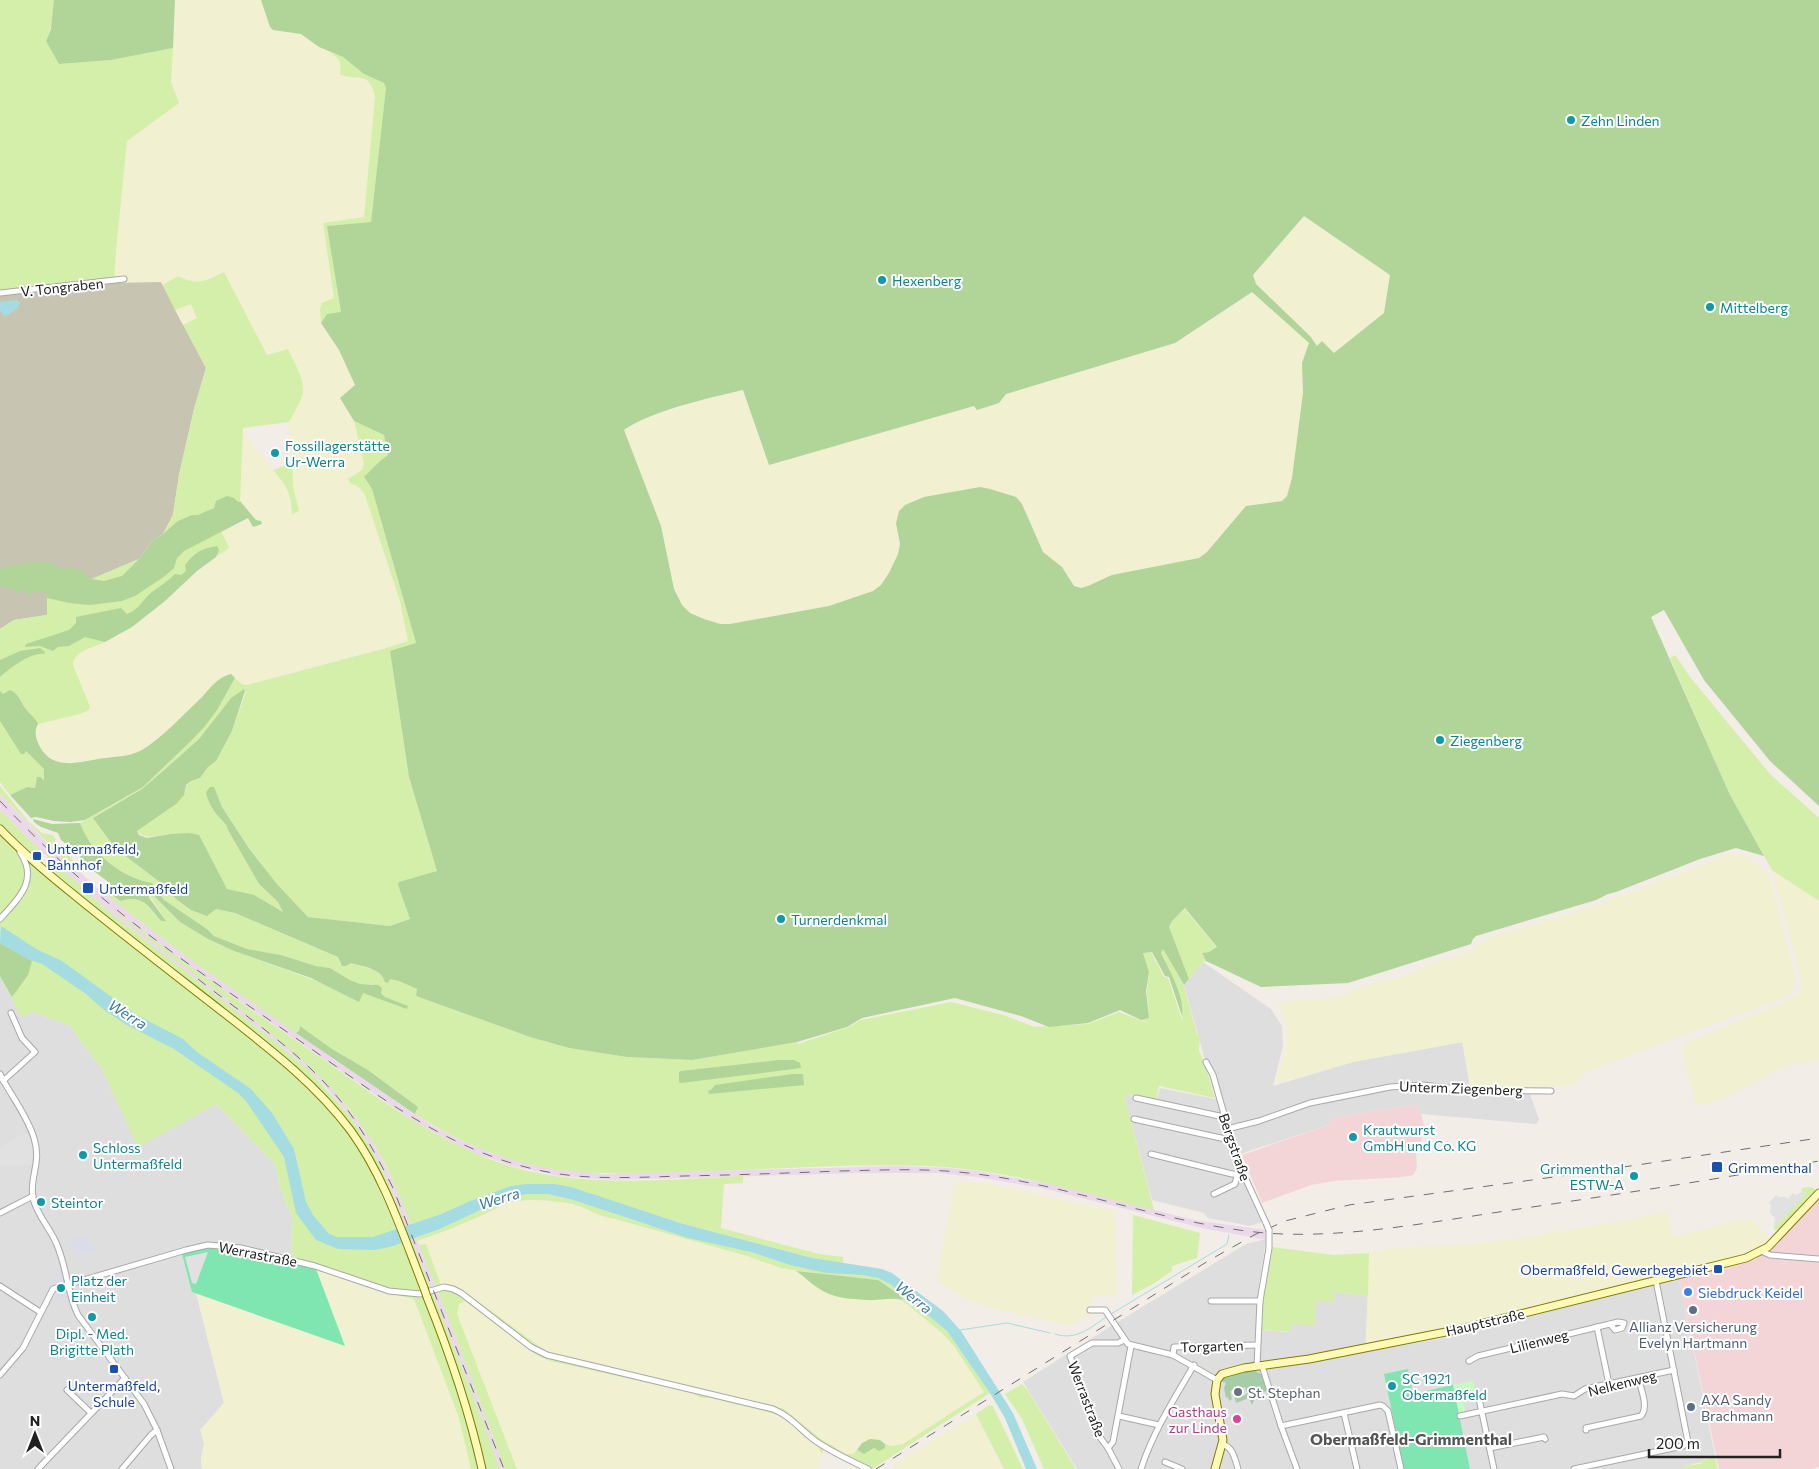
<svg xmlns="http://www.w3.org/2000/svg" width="1819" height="1469" viewBox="0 0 1819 1469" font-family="Commissioner,sans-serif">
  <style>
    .residential { fill: #dfdede }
    .commercial { fill: #f3d5d8 }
    .industrial { fill: #ebd8ea }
    .construction { fill: #c7c5b1 }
    .farmland { fill: #f1f0d1 }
    .grass { fill: #d4efa9 }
    .forest { fill: #b1d498; fill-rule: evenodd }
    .cemetery { fill: #a6cda7 }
    .park { fill: #c4fec2 }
    .pitch { fill: #7fe6b1 }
    .parking { fill: #e1e1e1 }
    .plaza { fill: #dbdce8 }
    .water { fill: #a4dce2 }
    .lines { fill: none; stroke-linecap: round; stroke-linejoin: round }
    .stream { stroke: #a4dce2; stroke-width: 1 }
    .minor-casing { stroke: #a8a8a8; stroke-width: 7 }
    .secondary-casing { stroke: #7f7d00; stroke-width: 9 }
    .minor { stroke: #fff; stroke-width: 5 }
    .secondary { stroke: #fff9b8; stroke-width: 7 }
    .rail { stroke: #6f6f6f; stroke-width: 1; stroke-dasharray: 10 10; stroke-linecap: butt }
    .minor-bridge-casing { stroke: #a8a8a8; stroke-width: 7; stroke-linecap: butt }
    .secondary-bridge-casing { stroke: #7f7d00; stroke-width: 9; stroke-linecap: butt }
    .minor-bridge { stroke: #fff; stroke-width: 5 }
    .secondary-bridge { stroke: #fff9b8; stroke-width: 7 }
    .culture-dot { fill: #0f9aa8; stroke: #fff; stroke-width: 2 }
    .transit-dot { fill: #1a4fb4; stroke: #fff; stroke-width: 2 }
    .shop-dot { fill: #3f7fe0; stroke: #fff; stroke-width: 2 }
    .service-dot { fill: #5c6f8a; stroke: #fff; stroke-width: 2 }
    .worship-dot { fill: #6b7280; stroke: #fff; stroke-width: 2 }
    .hotel-dot { fill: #d1479c; stroke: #fff; stroke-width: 2 }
    .labels { text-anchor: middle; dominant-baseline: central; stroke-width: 4; stroke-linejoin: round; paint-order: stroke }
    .culture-label { font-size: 14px; fill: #0d838f; stroke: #fff; text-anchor: start }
    .street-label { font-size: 14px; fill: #212121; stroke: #fff }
    .transit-label { font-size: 14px; fill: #164399; stroke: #fff; text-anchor: start }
    .shop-label { font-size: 14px; fill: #366cbe; stroke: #fff; text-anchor: start }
    .service-label { font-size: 14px; fill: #4e5e75; stroke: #fff }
    .worship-label { font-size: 14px; fill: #5b616d; stroke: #fff; text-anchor: start }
    .hotel-label { font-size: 14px; fill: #b23c85; stroke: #fff; text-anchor: end }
    .water-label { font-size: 15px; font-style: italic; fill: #3c7aa0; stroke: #fff }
    .quarter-label { font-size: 16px; font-weight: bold; fill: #545454; stroke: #fff }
  </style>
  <rect width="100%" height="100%" fill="#f2ede7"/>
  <g class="residential">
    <path d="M1203 962 1271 1009 1282 1026 1283 1046 1273 1086 1353 1062 1463 1042 1470 1087 1528 1088 1539 1120 1536 1124 1421 1114 1415 1105 1331 1118 1329 1125 1234 1156 1262 1222 1250 1226 1208 1218 1204 1213 1152 1200 1124 1094 1156 1101 1160 1088 1216 1099 1184 985Z"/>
    <path d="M0 976 22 1017 32 1012 69 1025 102 1069 138 1146 216 1104 275 1164 280 1188 292 1216 291 1263 229 1249 192 1292 196 1293 224 1403 201 1430 204 1444 201 1459 202 1469H0Z"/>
    <path d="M1262 1240H1266L1258 1291 1256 1330 1290 1332V1324L1316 1301 1334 1292 1368 1296 1365 1352 1445 1338 1679 1279 1715 1456 1705 1458 1702 1462 1684 1466 1682 1469H1077L1023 1382 1111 1326 1246 1244Z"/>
  </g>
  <g class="commercial">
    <path d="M1415 1105 1421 1114 1424 1125 1420 1148 1416 1151 1417 1168 1413 1175 1403 1177 1334 1181 1311 1185 1262 1203 1242 1155 1329 1125 1331 1118Z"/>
    <path d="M1819 1197V1467L1811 1469H1719L1679 1279 1755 1260 1778 1240Z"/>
  </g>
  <path class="industrial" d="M0 794 41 837 101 891 195 963 431 1125 460 1140 491 1153 548 1168 603 1174 896 1166 950 1168 977 1171 1060 1186 1194 1220 1266 1230 1267 1240 1202 1228 1042 1188 978 1177 938 1173H860L610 1180 559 1176 512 1166 461 1148 412 1120 187 965 113 909 299 1055 331 1087 365 1129 378 1151 397 1189 457 1340 505 1469H500L475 1400 392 1191 373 1151 350 1116 324 1085 294 1057 106 909 35 845 0 810Z"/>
  <path class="construction" d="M125 282H161L206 368 194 409 179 475 173 515 163 534 153 540 139 559 47 598V615L14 620 0 629V294Z"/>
  <g class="farmland">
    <path d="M175 0H261L270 26 272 30 301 34 340 59V74L343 76 363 78 369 81 373 88 375 97 364 217 323 223 334 299 323 303 321 323 339 350 355 385 340 398 354 421 364 463 362 470 348 479 362 489 365 495 400 601 408 641 247 685 242 684 231 674 225 675 168 729 142 750 131 755 108 757 68 763 57 762 47 755 40 748 36 738V728L38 724 80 714 89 710 90 707 73 665V658L77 654 97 646 132 627 197 571 229 548 221 531 244 522 248 518 253 527 259 522 256 520 238 498 229 414 267 463 284 482 287 488 292 514 299 511 293 487 289 422 302 396 267 355 224 272 204 282 189 281 178 276 163 285 161 282 114 283 116 250 127 141 179 103 171 82Z"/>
    <path d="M1304 216 1390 275 1384 313 1334 353 1317 346 1310 336 1256 284 1253 275Z"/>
    <path d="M1252 292 1309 343 1302 363 1303 393 1292 478 1287 497 1282 501 1273 503 1199 558 1088 586 1081 588 1074 586 1062 567 1043 552 1022 504 1016 497 990 489 980 487 913 500 896 522 900 544 898 554 889 573 881 585 873 591 863 596 829 606 730 624H720L704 619 690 613 682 605 674 589 661 526 624 430 638 421 685 405 744 389 769 464 974 406 999 403 1006 394 1209 322Z"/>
    <path d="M191 303 197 318 183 325 175 310Z"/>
    <path d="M1733 853 1747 856 1768 874 1795 976 1794 989 1788 996 1585 1072 1573 1085 1528 1088 1470 1087 1462 1042 1353 1062 1280 1082 1276 1080 1286 1049 1287 1028 1283 1013 1279 1005 1283 1002 1338 997 1364 986 1380 981 1404 977 1434 962 1466 953 1486 939 1597 905Z"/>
    <path d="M1772 870 1819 901V1059L1788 1065 1729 1096 1708 1104H1697L1695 1101 1683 1054V1045L1687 1042 1789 1000 1799 993 1801 988 1800 975Z"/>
    <path d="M980 1182 1114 1211 1117 1295 1091 1297 1090 1316 1071 1325 1021 1315 969 1301 936 1280 955 1183Z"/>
    <path d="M532 1200 571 1204 588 1210 603 1218 615 1219 796 1271 809 1280 817 1288 848 1298 868 1300 894 1298 902 1300 942 1333 954 1346 984 1392 903 1444 892 1446 880 1440 862 1443 853 1454H846L821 1439 784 1409 547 1352 464 1291 454 1286 441 1285 426 1244 419 1245 417 1241 463 1224 508 1203Z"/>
    <path d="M1668 1212 1672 1236 1695 1232 1735 1220 1750 1219 1756 1223 1770 1240 1762 1246 1741 1256 1458 1324 1366 1343 1369 1253 1396 1248 1472 1244 1520 1238 1576 1229Z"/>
    <path d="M316 1269 376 1291 414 1299 459 1418 471 1469H202L201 1459 204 1444 200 1430 224 1403 196 1293 344 1345Z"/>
    <path d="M462 1301H465L538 1356 550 1361 692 1393 701 1398H711L764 1410 779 1415 788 1421 818 1447 822 1454 819 1469H517L457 1314 459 1303Z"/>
    <path d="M974 1415 978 1419 1002 1469H894L895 1465 900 1460Z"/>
  </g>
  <g class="grass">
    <path d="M0 0H60L46 41 59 64 111 60 173 48 171 82 179 103 127 141 116 250 114 283 0 294Z"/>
    <path d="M330 52 343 57 364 74 384 83 386 89 371 222 328 226 341 313 327 314 321 323 320 309 322 303 334 298 323 223 364 217 375 97C369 68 357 83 340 74 342 62 339 59 330 52Z"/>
    <path d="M224 272 267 355 288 349C294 363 307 382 302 397 298 406 293 414 289 422L243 428 240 501 163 534 173 515 179 475 194 409 206 368 183 325 197 318 191 304 175 310 163 285 178 276C197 286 206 281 224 272Z"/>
    <path d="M354 421 384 435 388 455 380 461 364 478 372 489 416 643 390 652 409 777 437 871 398 885 410 919 390 926 308 917 277 884 250 850 222 807 213 787 206 791C207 800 213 811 219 817 223 822 227 824 228 830L259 884 278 902 284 913C266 901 249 893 227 890L214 865 171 834C160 835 145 841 137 831 150 820 186 803 186 786L191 781 200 778 208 767 216 761 232 731 246 692 244 689 231 698 199 739 163 772 142 789 93 818 115 848 165 886 176 899 191 910 216 909 235 913 338 957 340 963 346 966 351 963 375 970 383 977 399 981 417 989 416 996 530 1037 569 1048 627 1057 692 1060 797 1042 798 1044 849 1027 861 1020 951 1002 1003 1015 1035 1027 1088 1024 1119 1012 1150 1024 1141 1019 1149 1018 1147 991 1149 972 1143 953 1151 952 1164 977 1168 978 1181 1017 1183 1021 1177 987 1161 953 1163 949 1184 986 1197 1034 1200 1036 1199 1051 1205 1064 1215 1098 1159 1086 1156 1100 1124 1094 1154 1210C1078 1192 1005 1169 927 1166 846 1163 765 1170 684 1172 638 1173 592 1176 547 1168 500 1160 455 1140 415 1114L418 1107 368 1070 332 1049 300 1026 299 1031 296 1033 195 963 101 891 103 889 120 901C142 894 147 905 160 921H166L146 891 150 892 180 922 208 939 234 951 330 986 362 992 408 1006 385 997 373 984H360L350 980 330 968 316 966 281 955 247 949 214 936 207 929 164 900 152 883C121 877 90 853 80 823L143 787 190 742 217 710 235 678 242 684 247 685 386 648 408 641 400 601 365 495C361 489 359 485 351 484L348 479 362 470 364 463Z"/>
    <path d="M292 463 293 487 299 511 292 514C291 493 287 486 273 470Z"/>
    <path d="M221 531 229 548 135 612 123 615 77 617 105 642C93 648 74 650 73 665L90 707 89 710 80 714 38 724C33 732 37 740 40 748L26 751 44 769V782L36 780 35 788 27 787 10 795 0 782V629L14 620 47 615V598L139 559Z"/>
    <path d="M1675 655 1690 677 1770 774 1819 818V901L1772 870 1730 795 1670 658Z"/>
    <path d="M0 786 29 822 42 833 53 835 56 840 51 846 0 794Z"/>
    <path d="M0 810 35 845 45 853 41 856H35L51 870 52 869 46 863 48 856 106 909 272 1039 309 1070 350 1116 373 1151 392 1191 406 1226 398 1230 403 1242 411 1239 475 1400 500 1469H471L459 1418 414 1299C372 1291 333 1273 291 1263L292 1216 280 1188 275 1164 216 1104 138 1147 102 1069 69 1025 32 1012 22 1018 0 976Z"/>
    <path d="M58 846 63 848 81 870 79 872 54 849Z"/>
    <path d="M106 904C134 924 160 945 188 965 233 997 278 1029 324 1060 388 1105 451 1152 528 1171 598 1187 673 1179 743 1176V1183L724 1184 721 1228 819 1254 843 1257V1263L812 1258 680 1223 623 1205 511 1186 470 1201 441 1214 411 1224C399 1195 388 1165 371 1139 335 1083 289 1047 237 1007 193 973 148 940 106 904Z"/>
    <path d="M1185 909 1217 948 1209 952 1202 953 1206 961 1203 962 1189 979 1169 927 1172 921Z"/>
    <path d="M1808 1187 1814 1188 1815 1191 1781 1230H1774V1224L1776 1226 1804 1193 1801 1192 1802 1188Z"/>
    <path d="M527 1194H548L573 1200 648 1225 751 1252 790 1265 843 1274 861 1275 878 1278 890 1284 947 1331 990 1393 872 1469 824 1448 822 1454 818 1447 788 1421 779 1415 711 1398H701L692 1393 550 1361 538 1356 465 1301 459 1304 457 1314 517 1469H505L457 1340 419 1245 426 1244 441 1285 446 1284 464 1291 547 1352 784 1409 821 1439 846 1454H853L857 1450 864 1454 875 1448H885V1444L892 1446 903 1444 984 1392 954 1346 942 1333 902 1300 903 1297 878 1280 826 1275 781 1268 747 1256 615 1219C597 1217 585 1206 568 1203 548 1201 525 1197 506 1204 492 1210 478 1218 464 1223 449 1230 433 1235 417 1241L416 1238 440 1229 506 1198Z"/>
    <path d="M1133 1215 1200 1233 1197 1258 1172 1266V1271L1153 1284 1132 1295Z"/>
    <path d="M1272 1247 1333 1255 1369 1253 1368 1296 1334 1292V1302L1316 1301 1315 1325 1291 1324V1332L1261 1330 1263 1301Z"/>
    <path d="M1022 1384 1028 1391 1076 1469H1044L1022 1419 1005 1394Z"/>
    <path d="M989 1405 993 1406 1023 1469H1004L976 1414Z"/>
    <path d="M1715 1457 1718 1469H1682L1684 1466 1700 1464 1705 1459Z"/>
  </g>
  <g class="forest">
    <path d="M54 0H175L173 48 111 60 59 64 46 41 51 29Z"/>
    <path d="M261 0H1819V806L1770 761 1704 680 1664 610 1651 617 1730 795 1764 856 1736 848 1700 859 1616 892 1608 894 1596 900 1476 936 1473 939 1471 944 1348 983 1261 987 1206 961 1202 953 1209 952 1217 947 1185 908 1172 921 1169 927 1189 979 1184 985 1163 949 1161 953C1169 970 1185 996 1182 1016L1169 977 1165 976 1152 952 1143 953 1149 972 1146 991 1149 1018 1141 1020 1120 1010 1088 1023 1049 1027 1021 1016 955 998 862 1018 847 1027 797 1042 692 1060 627 1057 569 1048 530 1037 416 996 417 989 399 981 390 979 388 983 385 982C381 968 364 967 351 963L346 966H342L338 957 235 913 216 909 207 916 191 910 176 899 165 886 115 848 93 818 142 789 162 772 199 739 231 698 244 689 245 691 232 731 216 761 208 767 200 778 191 781 186 785 184 795 176 804 137 831 139 835 147 838 171 834 190 833 199 835 227 889 254 895 283 912 278 902 259 884 228 830C227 824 223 822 219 817 213 811 207 800 206 792L210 787H214L222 807 250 850 277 884 308 917 390 926 410 919 398 885 399 882 437 871 409 777 390 651 416 643 372 489 364 477 380 461 388 455 384 435 354 421 340 398 355 385 339 350 321 323 327 314 341 312 327 226 371 222 386 88 384 83 364 74 343 57 319 47 301 34 273 30 270 27ZM1304 216 1390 275 1384 313 1334 353 1322 341 1317 346 1310 336 1256 284 1253 275ZM1252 292 1309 343 1302 363 1303 393 1292 478 1287 496 1282 501 1246 506 1207 552 1199 558 1112 575 1088 586 1081 588 1074 586 1062 567 1043 552 1022 504 1016 497 990 489 980 487 924 497 905 505 899 511 896 523 900 544 898 554 889 573 881 585 873 591 829 606 730 624H720L704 619 690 613 682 605 674 589 661 526 624 430C653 410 709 398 743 390L769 465 974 406 977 410 999 403 1006 394 1175 343Z"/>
    <path d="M227 496 234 498 238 502 240 501 256 520 261 521 262 524 253 527 248 518 184 551 177 558 174 568 165 576 135 596 122 601 90 605 69 603 47 598 45 592 33 591 31 594 28 595 25 591 21 589 20 593H17L15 590 0 585V569L11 565H22L26 562C33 563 40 561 47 562 57 564 64 571 74 568L87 575 91 579 104 581 122 576 139 559 153 540 163 534 178 521 192 515H198L214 508 216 501Z"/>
    <path d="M217 546 219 550 216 557 197 571 165 601 132 627 105 642 85 637 69 646 58 647 53 651 40 646 25 647 26 644 69 630 76 623V617L121 608 127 614C139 610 143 599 152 592 160 586 168 581 175 574L181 575 186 571 185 565C194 553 202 548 217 546Z"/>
    <path d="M40 648 45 652 44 654C31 652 10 668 0 677V660L20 651Z"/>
    <path d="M231 674 235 678 217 710 205 726 190 742 143 787 85 820 71 822 54 821 36 817 31 818 10 795 27 787 35 788 37 777H41L44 781V769L26 751 24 754H21L0 721V691L3 694 10 690C19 694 20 701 25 708 29 714 35 717 38 724 32 733 38 747 46 755 59 767 77 763 93 760 109 756 128 758 142 750 162 738 184 714 202 697 210 688 219 676 231 674Z"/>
    <path d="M33 819 52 824 80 823C91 853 120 877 152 883L164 900 207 929 214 936 247 949 281 955 316 966 330 968 350 980 360 984 378 985 382 988 381 993 385 997 408 1006 407 1009 363 993 359 1002 311 978 234 951 208 939 180 922 150 892 146 891 150 899 166 921H161C148 906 143 894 120 901L107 891 111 884 83 863 79 854 61 840 58 833 41 827 34 822Z"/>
    <path d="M0 943 32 961 28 975 12 997 0 976Z"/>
    <path d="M300 1026 332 1049 368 1070 418 1107 415 1114 296 1033 299 1031Z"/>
    <path d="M779 1060H794L800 1063 801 1068 681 1083 679 1082V1072L681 1071Z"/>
    <path d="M793 1074H803L804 1085 709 1094 708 1091 712 1089 715 1085Z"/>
    <path d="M796 1271 878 1280 903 1297 902 1300C890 1297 879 1301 867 1300 850 1299 832 1298 818 1288 810 1283 804 1276 796 1271Z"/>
    <path d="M870 1439 880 1440 885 1444V1448L879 1451 874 1448 864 1454 857 1450 862 1443Z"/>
  </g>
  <path class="cemetery" d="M1243 1371H1255L1261 1374 1267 1391 1257 1394 1252 1405 1249 1398 1236 1403 1235 1398 1245 1395 1247 1393 1245 1387 1230 1391 1232 1399 1229 1401 1228 1397 1226 1398 1224 1388 1226 1383 1221 1381 1224 1377Z"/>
  <path class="park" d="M1473 1381 1476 1394 1462 1397 1465 1412 1459 1414 1453 1385Z"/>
  <g class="pitch">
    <path d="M208 1247 229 1249 316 1269 345 1346 192 1292 182 1254Z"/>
    <path d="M1408 1369 1413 1394 1453 1385 1470 1469H1404L1384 1374Z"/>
  </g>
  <g class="parking">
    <path d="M28 1132 33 1150 32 1165H0V1149L17 1137Z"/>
    <path d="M1801 1192 1804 1193 1803 1197 1776 1226 1774 1224 1775 1218 1770 1213 1771 1205 1769 1203 1776 1195 1779 1197H1785L1788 1199 1793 1193 1796 1195Z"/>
    <path d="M208 1252 196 1284 192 1283 185 1257Z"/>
  </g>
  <g class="plaza">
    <path d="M91 1236 90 1246H95V1251L76 1255 74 1247H67L65 1243 73 1240V1237Z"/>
    <path d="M67 1266 77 1301 71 1305 48 1292 60 1269Z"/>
  </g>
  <g class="water">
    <path d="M17 300 20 303C19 308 10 315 4 316L0 310V302Z"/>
    <path d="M1 926 38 950 62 961 135 1014 183 1039 197 1052 251 1089 272 1113 294 1149 306 1202 313 1215 329 1234 337 1237H373L441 1214 470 1201 511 1186 527 1184H554L571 1187 680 1223 812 1258 882 1269 892 1273 943 1311 961 1331 1013 1413 1037 1469H1026L1005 1418 990 1393 947 1331 890 1284 878 1278 861 1275 826 1273 790 1265 751 1252 688 1238 573 1200 548 1194H527L506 1198 440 1229 390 1247 374 1250 338 1249 316 1240 296 1213 284 1157 246 1101 238 1093 174 1049 125 1024 103 1009 86 994 42 964 27 959 0 943Z"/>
  </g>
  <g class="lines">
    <g class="stream">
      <path d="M1111 1314 1227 1244 1229 1235"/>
      <path d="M960 1330 1007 1323 1050 1333"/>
      <path d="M1055 1334C1076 1341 1090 1328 1106 1317"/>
    </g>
    <defs>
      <g id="minor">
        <path d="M0 293 124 279"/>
        <path d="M0 919C19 898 39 880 20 852"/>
        <path d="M1206 1062 1213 1075 1237 1160 1266 1223"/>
        <path d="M0 1074C11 1096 27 1115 34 1138 42 1163 29 1177 33 1198 37 1216 51 1229 57 1245 67 1268 67 1293 78 1315L144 1404 157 1430 171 1469"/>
        <path d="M3 1081 35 1052 22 1038 11 1013"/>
        <path d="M1136 1098 1224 1117"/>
        <path d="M1134 1119 1230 1140"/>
        <path d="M1227 1129 1259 1121 1310 1103 1390 1087 1423 1085 1466 1090 1551 1091"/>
        <path d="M1151 1154 1232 1174H1243"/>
        <path d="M1214 1194 1235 1184 1237 1176"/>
        <path d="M0 1213 33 1196"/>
        <path d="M1761 1251 1770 1255 1819 1259"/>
        <path d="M0 1286 40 1312"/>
        <path d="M1211 1301H1260"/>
        <path d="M1090 1310H1105L1128 1344 1173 1355 1217 1380"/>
        <path d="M1597 1327 1609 1384"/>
        <path d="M1173 1355 1174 1347 1257 1345"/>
        <path d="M1469 1361 1478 1356 1618 1322 1624 1323 1622 1328 1615 1330 1610 1324"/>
        <path d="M1257 1366 1260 1301 1269 1248V1230"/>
        <path d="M1262 1366 1281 1426 1297 1469"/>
        <path d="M0 1375 23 1348 53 1289 186 1250 208 1245 241 1248 315 1266 389 1291 420 1294 444 1287 453 1289 461 1293 531 1347 547 1355 773 1409C790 1416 799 1428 813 1439 829 1451 849 1460 868 1469"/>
        <path d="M67 1390 91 1413"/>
        <path d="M1478 1394 1494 1469"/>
        <path d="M1344 1413 1357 1469"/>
        <path d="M1119 1416 1159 1425"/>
        <path d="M1460 1416 1562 1394 1574 1396 1585 1389 1674 1370"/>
        <path d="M1281 1426 1380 1405 1383 1406 1388 1411 1401 1469"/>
        <path d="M1586 1430V1428L1641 1416C1649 1407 1641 1389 1638 1378"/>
        <path d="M1222 1444C1233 1447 1235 1459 1238 1469"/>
        <path d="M1108 1448 1113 1442 1131 1346"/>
        <path d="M1490 1448 1544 1437 1545 1439"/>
        <path d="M1165 1462 1182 1469"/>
        <path d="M38 1469 125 1378"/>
        <path d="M122 1469 151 1435 157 1430"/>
        <path d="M1119 1469 1108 1448 1099 1436 1070 1356 1092 1343H1118L1124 1340"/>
        <path d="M1141 1469C1153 1432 1174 1399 1194 1365"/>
        <path d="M1574 1469 1683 1446 1688 1442 1656 1281"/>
      </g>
      <g id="secondary">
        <path d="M0 829C23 853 48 874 73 894 123 935 174 974 224 1013 270 1049 316 1084 351 1131 385 1178 403 1235 424 1288"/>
        <path d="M427 1297C450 1354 469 1410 482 1469"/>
        <path d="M1215 1469 1223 1440 1215 1394 1217 1380 1222 1374 1244 1368 1309 1359 1456 1330 1746 1258 1768 1247 1819 1193"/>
      </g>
    </defs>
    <use href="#minor" class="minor-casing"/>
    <use href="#secondary" class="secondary-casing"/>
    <use href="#minor" class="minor"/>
    <use href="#secondary" class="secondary"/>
    <g class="rail">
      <path d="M0 801C38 841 78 879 122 914 176 957 233 995 290 1034 380 1096 462 1165 576 1176 611 1179 647 1177 683 1176 736 1175 788 1173 840 1171 883 1170 925 1168 968 1173 1069 1184 1164 1224 1265 1233 1340 1239 1426 1223 1499 1212 1606 1196 1713 1180 1819 1161"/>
      <path d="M198 979C249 1019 307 1056 347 1109 365 1134 379 1160 393 1188L504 1469"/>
      <path d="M876 1469 1208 1261 1254 1235 1285 1221 1349 1205 1583 1173 1819 1138"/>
    </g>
    <defs>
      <path id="minor-bridge" d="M1266 1223 1269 1230"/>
      <path id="secondary-bridge" d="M424 1288 427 1297"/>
    </defs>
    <use href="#minor-bridge" class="minor-bridge-casing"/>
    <use href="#secondary-bridge" class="secondary-bridge-casing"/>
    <use href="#minor-bridge" class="minor-bridge"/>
    <use href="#secondary-bridge" class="secondary-bridge"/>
  </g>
  <g class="culture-dot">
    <circle cx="1571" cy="120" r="5"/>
    <circle cx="882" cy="280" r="5"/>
    <circle cx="1710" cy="307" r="5"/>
    <circle cx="275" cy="453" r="5"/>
    <circle cx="1440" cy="740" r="5"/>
    <circle cx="781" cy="919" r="5"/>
    <circle cx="1353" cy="1137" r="5"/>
    <circle cx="83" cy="1155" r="5"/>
    <circle cx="1634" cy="1176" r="5"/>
    <circle cx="41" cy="1202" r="5"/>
    <circle cx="61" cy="1288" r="5"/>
    <circle cx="92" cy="1317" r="5"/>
    <circle cx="1392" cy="1386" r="5"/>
  </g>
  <g class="transit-dot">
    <rect x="32" y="851" width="10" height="10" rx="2.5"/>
    <rect x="82" y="882" width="12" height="12" rx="2.5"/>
    <rect x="1711" y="1161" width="12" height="12" rx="2.5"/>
    <rect x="1713" y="1264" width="10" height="10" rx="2.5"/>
    <rect x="109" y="1364" width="10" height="10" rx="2.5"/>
  </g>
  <circle class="shop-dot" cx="1688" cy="1292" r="5"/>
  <g class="service-dot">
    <circle cx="1693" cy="1310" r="5"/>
    <circle cx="1691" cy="1407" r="5"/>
  </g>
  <circle class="worship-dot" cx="1238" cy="1392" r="5"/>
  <circle class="hotel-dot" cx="1237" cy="1419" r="5"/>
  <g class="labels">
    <g class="culture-label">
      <text x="1581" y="120">Zehn Linden</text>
      <text x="892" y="280">Hexenberg</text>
      <text x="1720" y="307">Mittelberg</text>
      <text x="285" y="445">Fossillagerstätte<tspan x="285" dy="16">Ur-Werra</tspan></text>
      <text x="1450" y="740">Ziegenberg</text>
      <text x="791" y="919">Turnerdenkmal</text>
      <text x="1363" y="1129">Krautwurst<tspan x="1363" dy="16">GmbH und Co. KG</tspan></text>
      <text x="93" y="1147">Schloss<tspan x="93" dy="16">Untermaßfeld</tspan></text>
      <text x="1624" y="1168" text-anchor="end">Grimmenthal<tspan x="1624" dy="16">ESTW-A</tspan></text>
      <text x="51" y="1202">Steintor</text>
      <text x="71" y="1280">Platz der<tspan x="71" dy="16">Einheit</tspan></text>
      <text x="92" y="1333" text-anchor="middle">Dipl. - Med.<tspan x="92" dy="16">Brigitte Plath</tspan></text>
      <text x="1402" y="1378">SC 1921<tspan x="1402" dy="16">Obermaßfeld</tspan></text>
    </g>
    <g class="street-label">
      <text transform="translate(62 287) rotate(-6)">V. Tongraben</text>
      <text transform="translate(1461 1088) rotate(2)">Unterm Ziegenberg</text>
      <text transform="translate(1235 1147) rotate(71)">Bergstraße</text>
      <text transform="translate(258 1254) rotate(11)">Werrastraße</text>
      <text transform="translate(1485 1322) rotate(-13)">Hauptstraße</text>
      <text transform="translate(1539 1341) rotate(-14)">Lilienweg</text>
      <text transform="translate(1212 1346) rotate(-2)">Torgarten</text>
      <text transform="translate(1622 1383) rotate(-14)">Nelkenweg</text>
      <text transform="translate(1087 1399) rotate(69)">Werrastraße</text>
    </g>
    <g class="transit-label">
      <text x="47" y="848">Untermaßfeld,<tspan x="47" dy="16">Bahnhof</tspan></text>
      <text x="99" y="888">Untermaßfeld</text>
      <text x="1728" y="1167">Grimmenthal</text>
      <text x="1708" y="1269" text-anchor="end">Obermaßfeld, Gewerbegebiet</text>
      <text x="114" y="1385" text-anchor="middle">Untermaßfeld,<tspan x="114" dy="16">Schule</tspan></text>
    </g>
    <g class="shop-label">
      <text x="1698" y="1292">Siebdruck Keidel</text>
    </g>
    <g class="service-label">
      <text x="1693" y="1326">Allianz Versicherung<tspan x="1693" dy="16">Evelyn Hartmann</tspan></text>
      <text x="1701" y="1399" text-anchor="start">AXA Sandy<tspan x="1701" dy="16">Brachmann</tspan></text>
    </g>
    <g class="worship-label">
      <text x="1248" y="1392">St. Stephan</text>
    </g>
    <g class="hotel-label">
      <text x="1227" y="1411">Gasthaus<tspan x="1227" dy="16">zur Linde</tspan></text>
    </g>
    <g class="water-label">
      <text transform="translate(128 1014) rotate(32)">Werra</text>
      <text transform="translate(499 1198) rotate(-17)">Werra</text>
      <text transform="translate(914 1297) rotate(39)">Werra</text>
    </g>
    <g class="quarter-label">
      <text x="1411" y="1438">Obermaßfeld-Grimmenthal</text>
    </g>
  </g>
  <g transform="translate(35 1434)" stroke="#ffffff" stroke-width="4" paint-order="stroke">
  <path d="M0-4L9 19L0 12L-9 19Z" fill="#212121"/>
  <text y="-8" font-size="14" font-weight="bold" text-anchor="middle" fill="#212121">N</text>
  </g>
  <path d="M1649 1449v8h131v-8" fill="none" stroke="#212121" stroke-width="2.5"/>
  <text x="1656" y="1449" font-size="15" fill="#212121" stroke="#ffffff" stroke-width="4" paint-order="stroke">200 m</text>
</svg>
